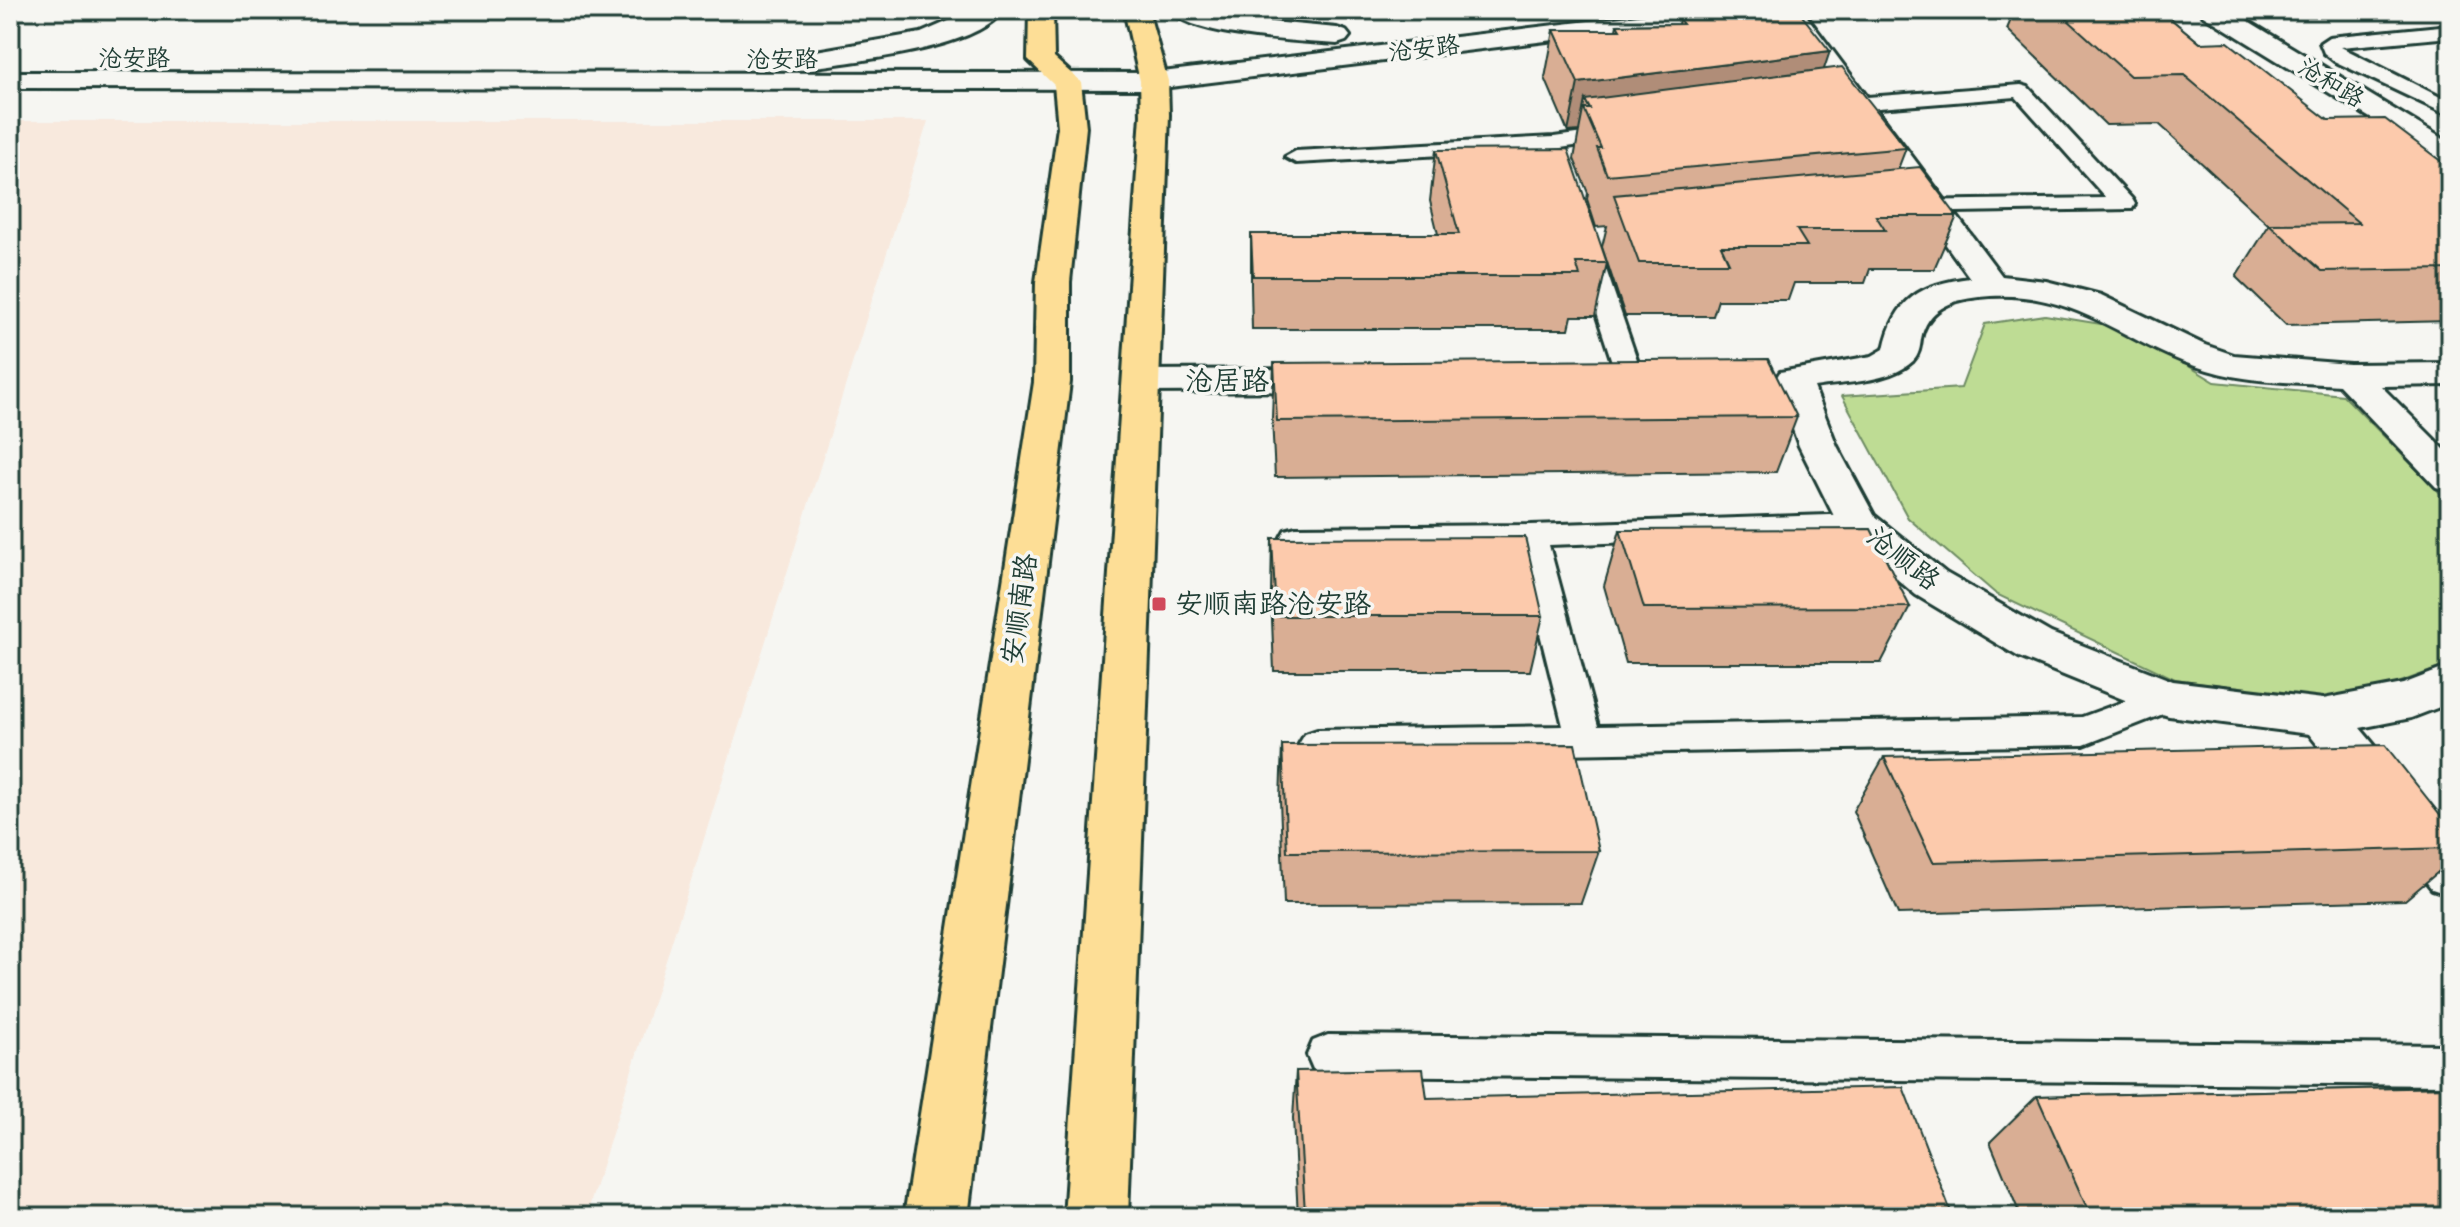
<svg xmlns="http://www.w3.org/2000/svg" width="2460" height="1227" viewBox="0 0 2460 1227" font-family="Pangolin,'LXGW WenKai TC',sans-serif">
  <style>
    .built { fill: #f8e9dd }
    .green { fill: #bedc94; stroke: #6e8c64; stroke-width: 2 }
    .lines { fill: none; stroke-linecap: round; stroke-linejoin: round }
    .lane-casing { stroke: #1f3d34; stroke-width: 6 }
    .street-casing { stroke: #1f3d34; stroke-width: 6 }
    .secondary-casing { stroke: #1f3d34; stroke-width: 6 }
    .primary-casing { stroke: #1f3d34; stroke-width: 6 }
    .lane { fill: #f6f6f2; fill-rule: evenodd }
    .street { fill: #f6f6f2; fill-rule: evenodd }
    .secondary { fill: #f6f6f2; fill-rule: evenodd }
    .primary { fill: #fdde96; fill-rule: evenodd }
    .wall { fill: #d9ae94; stroke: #1f3d34; stroke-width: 2 }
    .shaded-wall { fill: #b08d78; stroke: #1f3d34; stroke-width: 2 }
    .building { fill: #fccaac; stroke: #1f3d34; stroke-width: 2 }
    .poi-dot { fill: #d1495b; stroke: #f6f6f2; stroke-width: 3 }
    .labels { text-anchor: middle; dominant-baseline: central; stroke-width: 7; stroke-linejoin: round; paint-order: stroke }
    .far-street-label { font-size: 24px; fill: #1f3d34; stroke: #f6f6f2 }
    .street-label { font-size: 28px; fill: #1f3d34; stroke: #f6f6f2 }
    .poi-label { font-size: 28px; fill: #1f3d34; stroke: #f6f6f2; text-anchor: start }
  </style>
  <rect width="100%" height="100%" fill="#f6f6f2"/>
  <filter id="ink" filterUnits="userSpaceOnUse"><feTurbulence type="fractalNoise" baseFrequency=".0125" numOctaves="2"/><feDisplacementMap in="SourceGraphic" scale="16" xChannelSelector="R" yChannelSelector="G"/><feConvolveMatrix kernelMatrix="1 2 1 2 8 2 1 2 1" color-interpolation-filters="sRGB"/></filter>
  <g filter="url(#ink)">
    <path class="built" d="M10 121H928L586 1217H10Z"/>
    <path class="green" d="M2045 315 2126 328 2215 382 2343 395 2450 503V664L2346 702 2175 679 1996 594 1908 518 1842 396 1961 388 1985 324Z"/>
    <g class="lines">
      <defs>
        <g id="lane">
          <path d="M2450 25V37L2341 47 2450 102V116L2334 61 2324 53 2320 43 2329 37Z"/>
          <path d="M2021 85 2028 87 2132 199 2135 204 2132 209 1897 213 1894 208 1897 203 1905 201 2106 198 2016 97 1829 112 1819 106 1829 100Z"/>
          <path d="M1620 128 1630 134 1627 138 1554 149 1296 163 1285 157 1296 151 1554 137Z"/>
          <path d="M1587 242 1595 244 1599 249 1644 380 1640 386H1622L1618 380 1575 249 1579 244Z"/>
          <path d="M1858 514 1869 517 1873 524 1869 531 1858 534 1549 545 1598 726 2082 717 2169 685 2181 689 2186 698 2181 707 2084 745 1317 758 1305 754 1299 744 1305 734 1317 730 1563 726 1518 545 1296 547 1285 544 1281 537 1285 530 1296 527 1531 525Z"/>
          <path d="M1328 1035 2450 1045V1085L1328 1075 1313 1069 1307 1055 1313 1041Z"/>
        </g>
        <g id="street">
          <path d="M1777 10H1802L2002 276 2046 281 2101 295 2205 345 2234 355 2350 364 2450 363V385L2381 386 2450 455V491L2436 487 2339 385C2291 382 2242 383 2195 366 2118 339 2071 287 1979 297 1951 300 1927 309 1921 339 1920 347 1919 355 1913 361 1890 383 1843 382 1814 387L1837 446 1874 515 1946 573 2051 633 2173 681 2323 699 2403 684 2450 666V703L2411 718 2360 728 2450 835V895L2432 889 2309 734 2169 716 2152 711 2019 657 1916 595 1843 534 1799 446 1775 380 1780 372 1872 356 1884 349C1895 298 1921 284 1970 278Z"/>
          <path d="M2200 10H2230L2450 143V164L2440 161 2203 15Z"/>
          <path d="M1334 369 1347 372 1352 380 1347 388 1334 391 1142 392 1129 389 1124 381 1129 373 1142 370Z"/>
        </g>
        <g id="secondary">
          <path d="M974 10H1003C977 49 861 60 816 67L807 65 803 59 807 53 816 51 921 33Z"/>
          <path d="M1171 10H1204L1239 19 1337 28 1346 31 1350 36 1346 41 1337 44C1303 41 1189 37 1171 10Z"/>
          <path d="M1681 10H1755L1752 15 1743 17 1154 89 10 88V72L1154 73Z"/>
        </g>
        <g id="primary">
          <path d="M1029 10H1053L1054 58 1081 82 1086 127 1070 282V382L968 1217H904L1034 382 1036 282 1058 127 1054 85 1028 60Z"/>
          <path d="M1124 10H1148L1168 81 1169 115 1128 1217H1064L1141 115 1140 81Z"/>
        </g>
      </defs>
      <use href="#lane" class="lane-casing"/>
      <use href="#street" class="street-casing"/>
      <use href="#secondary" class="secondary-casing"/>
      <use href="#primary" class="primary-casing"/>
      <use href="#lane" class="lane"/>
      <use href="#street" class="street"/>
      <use href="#secondary" class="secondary"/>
      <use href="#primary" class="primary"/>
    </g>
    <g class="wall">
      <path d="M2015 10H2160L2200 43 2328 120 2450 168V321L2286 325 2236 277 2269 225 2159 124 2106 125 2007 29Z"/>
      <path d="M1740 13 1824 69 1906 148 1898 169 1957 216 1934 269H1870L1865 283H1794L1788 300H1718L1713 316H1625L1602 247 1607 226 1596 227 1587 199 1588 193 1574 159 1579 131 1568 132 1545 78 1554 30H1616L1617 25 1678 24 1679 19H1738Z"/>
      <path d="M1436 150 1607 263 1595 316H1572L1569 329H1252L1251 287V234H1438L1430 201Z"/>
      <path d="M1274 363 1797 417 1776 472 1275 477 1272 418Z"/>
      <path d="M1620 530 1910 607 1881 663H1626L1604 586Z"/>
      <path d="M1272 538 1543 616 1530 671H1274L1271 594Z"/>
      <path d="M1282 745 1599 851 1581 903 1284 904 1280 800Z"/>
      <path d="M1884 757 2450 827V862L2405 900 1898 914 1853 811Z"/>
      <path d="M1296 1071 1427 1098 1953 1217H1298L1293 1118Z"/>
      <path d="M2450 1083V1217H2021L1990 1142 2037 1096 2443 1087Z"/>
    </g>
    <path class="shaded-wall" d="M1830 51 1814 99 1590 109 1585 100 1579 131 1568 132 1578 83Z"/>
    <g class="building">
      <path d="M2057 10H2160L2200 43 2228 42 2328 120 2385 119 2450 168V269L2322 271 2269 224 2359 223 2184 75 2130 76Z"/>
      <path d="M1799 12 1830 51 1578 83 1554 30H1620L1617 25 1683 24 1679 19 1744 18 1740 13Z"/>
      <path d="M1842 67 1906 148 1607 175 1597 148H1601L1584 109H1590L1585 100Z"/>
      <path d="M1568 149 1607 263H1576L1580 276H1253L1251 234H1459L1436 150Z"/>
      <path d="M1920 167 1957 216H1876L1885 230H1797L1807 246H1721L1729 263H1639L1614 195Z"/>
      <path d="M1768 359 1797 417 1277 421 1274 363Z"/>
      <path d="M1871 529 1910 607 1644 608 1620 530Z"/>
      <path d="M1525 537 1543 616H1276L1272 538Z"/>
      <path d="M1575 744 1599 851 1287 852 1282 745Z"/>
      <path d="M2385 745 2450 827V848L1933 862 1884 757Z"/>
      <path d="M1423 1069 1427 1098 1903 1087 1953 1217H1439V1209L1305 1212 1296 1071Z"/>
      <path d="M2450 1087V1217H2091L2037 1096Z"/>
    </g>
  </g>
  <rect class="poi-dot" x="1151" y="596" width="16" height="16" rx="4"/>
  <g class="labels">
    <g class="far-street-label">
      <text transform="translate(1424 49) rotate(-7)">沧安路</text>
      <text x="134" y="58">沧安路</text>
      <text x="782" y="59">沧安路</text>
      <text transform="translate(2331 83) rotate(31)">沧和路</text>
    </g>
    <g class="street-label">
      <text x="1227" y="381">沧居路</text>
      <text transform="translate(1903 559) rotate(38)">沧顺路</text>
      <text transform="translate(1020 609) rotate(-82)">安顺南路</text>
    </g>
    <g class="poi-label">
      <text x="1175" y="604">安顺南路沧安路</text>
    </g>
  </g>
  <rect width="2460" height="1227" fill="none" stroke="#f6f6f2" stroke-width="40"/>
  <rect x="20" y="20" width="2420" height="1187" fill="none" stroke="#1f3d34" stroke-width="3" filter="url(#ink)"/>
</svg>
